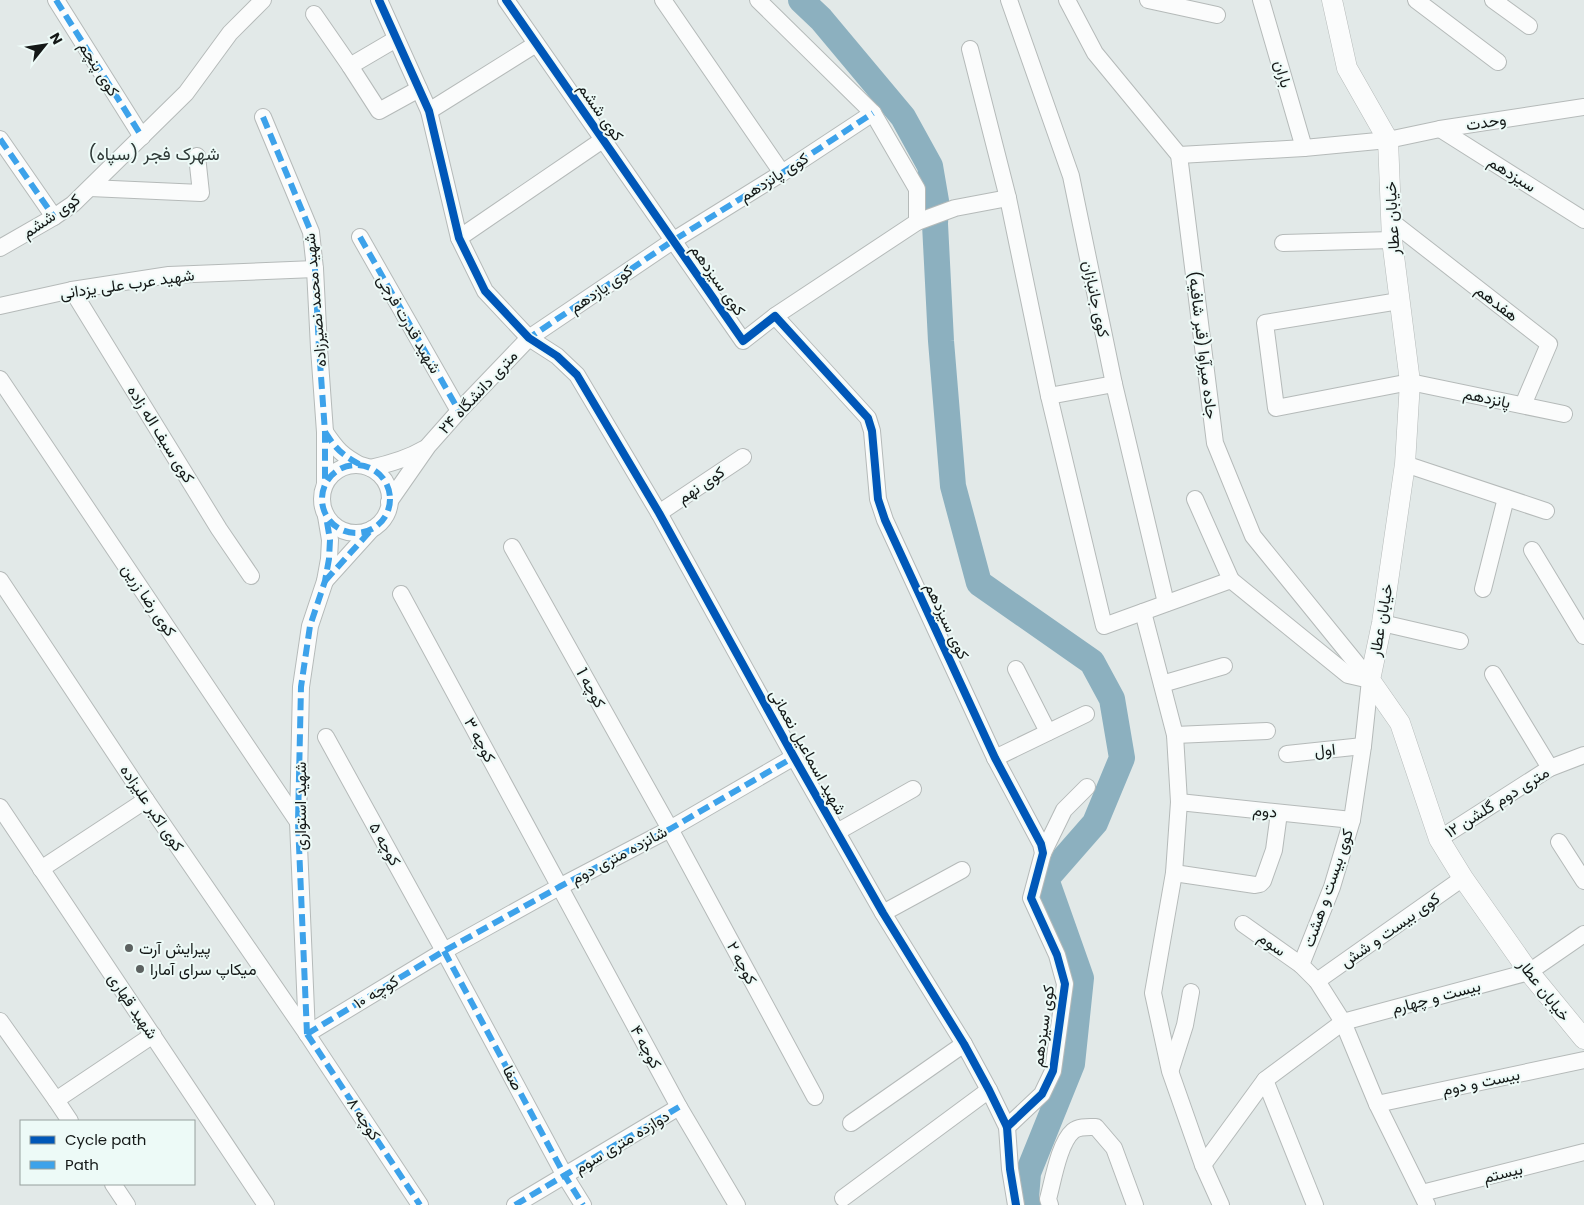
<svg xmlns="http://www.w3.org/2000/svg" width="1584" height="1205" viewBox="0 0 1584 1205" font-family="Poppins,Vazirmatn,sans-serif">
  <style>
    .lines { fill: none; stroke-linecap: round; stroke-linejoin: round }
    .river { stroke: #8cb0bf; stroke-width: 26 }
    .minor-casing { stroke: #b5bab9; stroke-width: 18 }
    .major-casing { stroke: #b5bab9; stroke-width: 21 }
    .minor { stroke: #fbfcfc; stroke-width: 16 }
    .major { stroke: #fbfcfc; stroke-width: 20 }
    .quiet { stroke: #3da2ea; stroke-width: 6; stroke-dasharray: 12 6; stroke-linecap: butt }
    .cycleway-casing { stroke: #edfaf7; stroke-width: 11 }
    .cycleway { stroke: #0057b8; stroke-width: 8 }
    .poi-dot { fill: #5c6160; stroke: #edfaf7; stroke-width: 2 }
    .labels { text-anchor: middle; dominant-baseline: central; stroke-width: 4; stroke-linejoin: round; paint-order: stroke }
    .street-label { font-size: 16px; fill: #141817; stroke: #edfaf7 }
    .poi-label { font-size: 16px; fill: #141817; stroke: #edfaf7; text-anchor: start }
    .neighbourhood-label { font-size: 18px; fill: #2f3937; stroke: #edfaf7 }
  </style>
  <rect width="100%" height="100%" fill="#e2e9e8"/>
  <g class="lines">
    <path class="river" d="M801 0 821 19 903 117 930 166 936 201 935 224 941 341 953 486 979 583 1092 662 1112 699 1122 758 1095 823 1046 879 1081 978 1072 1064 1028 1173 1026 1198 1028 1205"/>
    <defs>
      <g id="minor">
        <path d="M56 0 142 137"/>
        <path d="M379 0 429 111 459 238 485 291 529 338 557 356 577 375 659 513 794 757 883 913 964 1044 989 1090 1007 1127 1010 1169 1016 1205"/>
        <path d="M506 0 743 341 775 316 868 418 872 431 878 499 885 520 995 758 1041 844 1043 853 1031 898 1057 955 1065 984 1053 1071 1042 1094 1007 1127"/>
        <path d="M663 0 782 173"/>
        <path d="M758 0 873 113 917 189V222"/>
        <path d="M1009 0 1071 176 1114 384 1166 603"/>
        <path d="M1067 0 1095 53 1179 155 1215 443 1253 536 1370 680"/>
        <path d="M1148 0 1217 15"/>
        <path d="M1261 0 1304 148"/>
        <path d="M1416 0 1498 62"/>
        <path d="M1493 0 1529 26"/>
        <path d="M314 14 350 66 379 111 419 89"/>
        <path d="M970 49 1008 198 1049 396 1104 626 1231 580 1348 675 1370 680"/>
        <path d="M350 66 396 39"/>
        <path d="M429 111 536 44"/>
        <path d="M263 117 311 232 315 269 319 348 325 432V483"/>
        <path d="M1440 129 1584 220"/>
        <path d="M0 139 54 217"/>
        <path d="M1179 155 1304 148 1388 140 1440 129 1584 107"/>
        <path d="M90 188 201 193 197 156"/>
        <path d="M1391 221 1549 344 1523 405"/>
        <path d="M360 237 459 411"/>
        <path d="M459 238 604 139"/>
        <path d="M1283 243 1392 240"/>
        <path d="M0 248 54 217 73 204 186 93 230 33 263 0"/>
        <path d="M72 290 219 529 251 576"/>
        <path d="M1399 301 1265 323 1276 408 1410 382 1564 414"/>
        <path d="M0 306 72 290 169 275 315 269"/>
        <path d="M775 316 917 222 955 208 1008 198"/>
        <path d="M0 379 298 822"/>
        <path d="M1049 396 1114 384"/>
        <path d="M325 432C337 450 342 455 360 465"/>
        <path d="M1405 464 1546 511"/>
        <circle cx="356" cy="499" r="34"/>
        <path d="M370 468C389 464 407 459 424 449"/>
        <path d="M1195 499 1231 580"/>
        <path d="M389 502 428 446 459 411 529 338 674 240 782 173 873 113"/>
        <path d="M659 513 743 457"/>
        <path d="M512 547 670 829 815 1097"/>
        <path d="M1532 550 1584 636"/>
        <path d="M0 580 146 800 307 1034 420 1205"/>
        <path d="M325 581 372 529"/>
        <path d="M1483 589 1506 498"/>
        <path d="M401 594 679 1107 737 1205"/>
        <path d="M1143 612 1175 735 1179 802 1174 873 1153 993 1170 1071 1203 1165 1221 1205"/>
        <path d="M1382 623 1460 641"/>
        <path d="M1016 669 1048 732"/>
        <path d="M1493 674 1550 768"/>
        <path d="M1370 680 1363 746 1352 820 1332 887 1301 965 1317 981 1343 1022 1377 1104 1427 1205"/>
        <path d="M1162 684 1224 666"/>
        <path d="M1175 735 1267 731"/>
        <path d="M326 737 444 951 565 1176 583 1205"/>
        <path d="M1287 754 1363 746"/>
        <path d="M995 758 1086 714"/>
        <path d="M1179 802 1352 820"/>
        <path d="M0 807 266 1205"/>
        <path d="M837 832 913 789"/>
        <path d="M1439 839 1550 768 1584 755"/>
        <path d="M1559 842 1584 881"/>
        <path d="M1043 853 1064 810 1087 787"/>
        <path d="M41 869 146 800"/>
        <path d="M1174 873 1255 885 1260 884 1263 881 1274 850 1279 813"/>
        <path d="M883 913 962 870"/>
        <path d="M1243 924 1301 965"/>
        <path d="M1317 981 1463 878"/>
        <path d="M0 1021 56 1100 153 1035"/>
        <path d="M307 1034 444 951 559 887 670 829 794 757"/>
        <path d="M307 1034 298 822 301 687 310 626 325 581 329 559 330 540 326 516"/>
        <path d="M1171 1069 1185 1025 1191 992"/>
        <path d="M1265 1080 1315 1205"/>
        <path d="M56 1100 70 1121"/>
        <path d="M1377 1104 1584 1060"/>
        <path d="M851 1123 964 1044"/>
        <path d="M1203 1165 1265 1080 1343 1022 1529 972 1584 934"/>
        <path d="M113 1184 127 1205"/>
        <path d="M1422 1193 1584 1152"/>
        <path d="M843 1198 989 1090"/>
        <path d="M515 1205 679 1107"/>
        <path d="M1050 1205 1048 1199C1053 1181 1059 1143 1073 1131 1079 1126 1089 1127 1096 1127L1114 1148 1135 1205"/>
      </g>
      <path id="major" d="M1332 0 1347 68 1388 140 1392 240 1410 382 1405 464 1382 623 1370 680 1400 723 1439 839 1463 878 1529 972 1584 1039"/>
    </defs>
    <use href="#minor" class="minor-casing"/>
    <use href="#major" class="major-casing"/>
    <use href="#minor" class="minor"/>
    <use href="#major" class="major"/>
    <g class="quiet">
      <path d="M56 0 142 137"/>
      <path d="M263 117 311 232 315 269 319 348 325 432V483"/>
      <path d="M0 139 54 217"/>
      <path d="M360 237 459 411"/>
      <path d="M532 340 529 338 674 240 782 173 873 113"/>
      <path d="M325 432C336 449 341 454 359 464"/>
      <circle cx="356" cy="499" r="34"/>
      <path d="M325 581 372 529"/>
      <path d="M444 951 565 1176 583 1205"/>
      <path d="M307 1034 444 951 559 887 670 829 794 757"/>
      <path d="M307 1034 298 822 301 687 310 626 325 581 329 559 330 540 326 516"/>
      <path d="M307 1034 420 1205"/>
      <path d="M515 1205 679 1107"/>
    </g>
    <defs>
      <g id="cycleway">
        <path d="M379 0 429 111 459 238 485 291 529 338 557 356 577 375 659 513 794 757 883 913 964 1044 989 1090 1007 1127 1010 1169 1016 1205"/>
        <path d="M506 0 743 341 775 316 868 418 872 431 878 499 885 520 995 758 1041 844 1043 853 1031 898 1057 955 1065 984 1053 1071 1042 1094 1007 1127"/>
      </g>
    </defs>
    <use href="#cycleway" class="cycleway-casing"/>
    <use href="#cycleway" class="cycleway"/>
  </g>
  <g class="poi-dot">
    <circle cx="129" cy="948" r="5"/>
    <circle cx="140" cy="969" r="5"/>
  </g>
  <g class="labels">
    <g class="street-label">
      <text transform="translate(99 69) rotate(58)">کوی پنچم</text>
      <text transform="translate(1283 74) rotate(74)">باران</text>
      <text transform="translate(601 112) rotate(55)">کوی ششم</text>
      <text transform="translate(1486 122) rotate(-9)">وحدت</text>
      <text transform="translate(1512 174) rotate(32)">سیزدهم</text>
      <text transform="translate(774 177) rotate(-32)">کوی پانزدهم</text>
      <text transform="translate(51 216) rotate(-34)">کوی ششم</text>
      <text transform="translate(1392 218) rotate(-93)">خیابان عطار</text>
      <text transform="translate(718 280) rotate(55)">کوی سیزدهم</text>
      <text transform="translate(127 284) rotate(-8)">شهید عرب علی یزدانی</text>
      <text transform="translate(601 289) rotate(-34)">کوی یازدهم</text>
      <text transform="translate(1096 299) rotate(78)">کوی جانبازان</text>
      <text transform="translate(315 300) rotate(-95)">شهید محمد نصیرزاده</text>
      <text transform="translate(1497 303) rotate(38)">هفدهم</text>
      <text transform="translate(409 324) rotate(60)">شهید قدرت فرجی</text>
      <text transform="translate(1203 345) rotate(83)">جاده میرآوا (قبر شافیه)</text>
      <text transform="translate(478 392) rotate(-47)">۲۴ متری دانشگاه</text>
      <text transform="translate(1487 398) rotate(12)">پانزدهم</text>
      <text transform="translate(161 434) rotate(58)">کوی سیف اله زاده</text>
      <text transform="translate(701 485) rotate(-34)">کوی نهم</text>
      <text transform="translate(149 600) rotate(56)">کوی رضا زرین</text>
      <text transform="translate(1381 620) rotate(-80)">خیابان عطار</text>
      <text transform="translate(947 621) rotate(65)">کوی سیزدهم</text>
      <text transform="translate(591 688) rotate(61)">کوچه 1</text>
      <text transform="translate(480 740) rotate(62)">کوچه ۳</text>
      <text transform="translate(1325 750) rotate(-6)">اول</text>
      <text transform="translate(808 752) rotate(61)">شهید اسماعیل نعمانی</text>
      <text transform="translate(1497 802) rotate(-32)">۱۲ متری دوم گلشن</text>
      <text transform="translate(300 806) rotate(-90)">شهید استواری</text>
      <text transform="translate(152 808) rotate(56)">کوی اکبر علیزاده</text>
      <text transform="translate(1265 811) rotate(6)">دوم</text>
      <text transform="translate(385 844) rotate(61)">کوچه ۵</text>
      <text transform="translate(619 855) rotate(-28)">شانزده متری دوم</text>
      <text transform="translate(1328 888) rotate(-71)">کوی بیست و هشت</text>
      <text transform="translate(1390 930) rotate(-35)">کوی بیست و شش</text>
      <text transform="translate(1272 944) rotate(35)">سوم</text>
      <text transform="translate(742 963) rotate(62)">کوچه ۲</text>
      <text transform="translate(1544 990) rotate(52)">خیابان عطار</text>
      <text transform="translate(376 992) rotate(-31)">کوچه ۱۰</text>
      <text transform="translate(1436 997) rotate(-15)">بیست و چهارم</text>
      <text transform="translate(133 1006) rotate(56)">شهید قهاری</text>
      <text transform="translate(1043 1026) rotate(-82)">کوی سیزدهم</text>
      <text transform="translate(646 1047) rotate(61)">کوچه ۴</text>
      <text transform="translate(513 1078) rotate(62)">صفا</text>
      <text transform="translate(1481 1082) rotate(-12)">بیست و دوم</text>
      <text transform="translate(364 1119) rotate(57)">کوچه ۸</text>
      <text transform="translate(622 1142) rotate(-31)">دوازده متری سوم</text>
      <text transform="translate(1503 1173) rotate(-14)">بیستم</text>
    </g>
    <g class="poi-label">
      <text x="139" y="948">پیرایش آرت</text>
      <text x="150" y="969">میکاپ سرای آمارا</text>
    </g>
    <g class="neighbourhood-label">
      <text x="154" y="153">شهرک فجر (سپاه)</text>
    </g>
  </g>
  <rect x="20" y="1120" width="175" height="65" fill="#edfaf7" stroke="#96a09d"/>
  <rect x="30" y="1136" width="25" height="8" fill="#0057b8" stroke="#96a09d"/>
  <text x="65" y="1145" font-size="15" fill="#141817">Cycle path</text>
  <rect x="30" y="1161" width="25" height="8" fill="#3da2ea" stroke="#96a09d"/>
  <text x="65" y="1170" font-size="15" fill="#141817">Path</text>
  <g transform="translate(45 45) rotate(60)" stroke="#edfaf7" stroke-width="4" paint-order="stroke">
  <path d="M0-4L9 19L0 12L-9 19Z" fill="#141817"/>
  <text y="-8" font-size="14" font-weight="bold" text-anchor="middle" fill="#141817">N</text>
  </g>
</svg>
